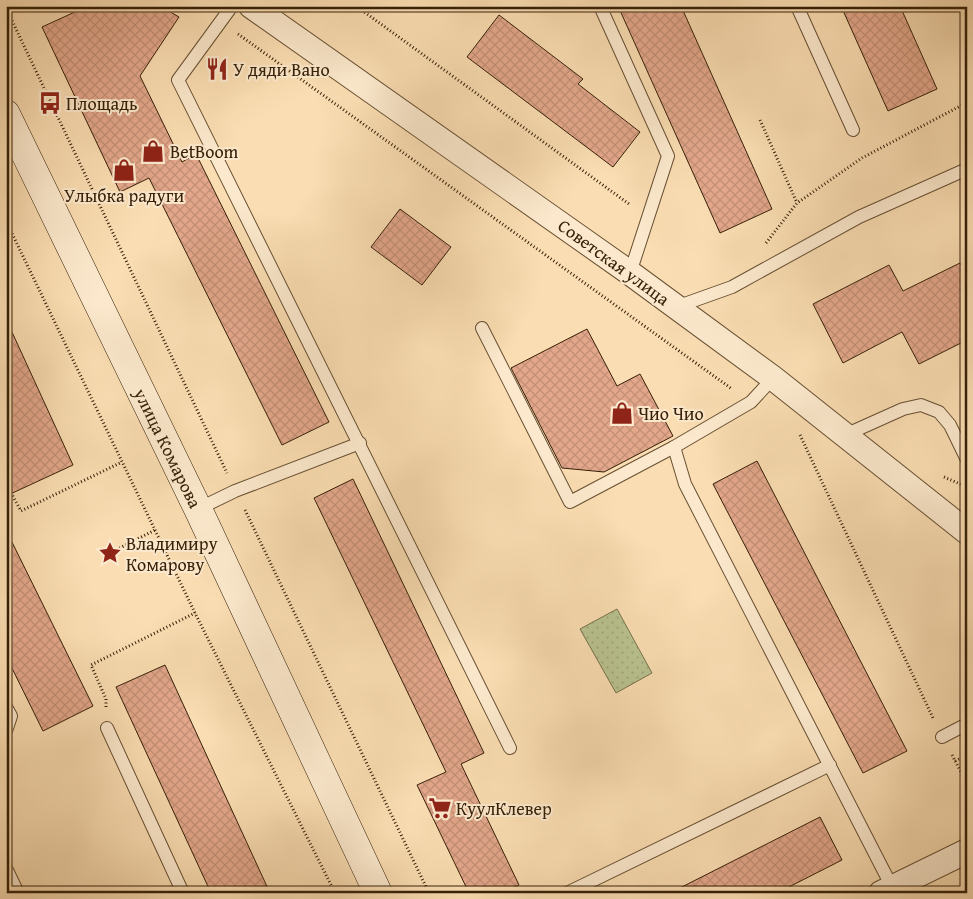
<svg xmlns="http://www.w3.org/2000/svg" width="973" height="899" viewBox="0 0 973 899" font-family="'Gentium Book Plus',serif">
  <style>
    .park { fill: url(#park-dots); stroke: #78714c }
    .building { fill: url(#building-cross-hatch); stroke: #362008 }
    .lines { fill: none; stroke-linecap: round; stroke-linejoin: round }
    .service-casing { stroke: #674f32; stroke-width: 14 }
    .minor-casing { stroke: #674f32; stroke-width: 26 }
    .secondary-casing { stroke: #362008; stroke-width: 29 }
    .path { stroke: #362008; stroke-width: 3; stroke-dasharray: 1 2.5; stroke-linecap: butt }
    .service { stroke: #fce9cd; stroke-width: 12 }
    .minor { stroke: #fce9cd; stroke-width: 24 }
    .secondary { stroke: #fce9cd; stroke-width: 28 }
    .labels { text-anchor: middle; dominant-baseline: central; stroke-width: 4; stroke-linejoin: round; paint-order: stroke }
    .poi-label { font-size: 18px; fill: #362008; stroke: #fce9cd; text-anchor: start }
    .street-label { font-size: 18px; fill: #362008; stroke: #fce9cd }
  </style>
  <defs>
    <pattern id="park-dots" width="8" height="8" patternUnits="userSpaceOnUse" patternTransform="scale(1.25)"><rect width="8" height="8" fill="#b9c290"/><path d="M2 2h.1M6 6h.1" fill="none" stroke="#a0a67b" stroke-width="1.8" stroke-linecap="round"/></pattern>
    <pattern id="building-cross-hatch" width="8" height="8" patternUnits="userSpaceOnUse" patternTransform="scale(1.25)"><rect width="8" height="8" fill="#e3a78b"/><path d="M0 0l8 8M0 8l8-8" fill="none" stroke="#c38f76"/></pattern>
  </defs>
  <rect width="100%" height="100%" fill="#faddb2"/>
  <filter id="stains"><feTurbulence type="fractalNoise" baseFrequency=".004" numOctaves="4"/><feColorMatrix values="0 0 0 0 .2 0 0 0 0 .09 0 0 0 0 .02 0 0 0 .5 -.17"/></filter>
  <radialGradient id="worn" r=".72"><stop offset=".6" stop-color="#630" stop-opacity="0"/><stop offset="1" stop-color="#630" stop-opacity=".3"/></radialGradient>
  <path class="park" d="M617 609 652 673 616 693 580 629Z"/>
  <g class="building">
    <path d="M88 6H160L179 17 140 76 182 162 196 154 329 422 282 445 149 178 120 192 42 27Z"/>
    <path d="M618 6H681L772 209 720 233Z"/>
    <path d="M841 6H900L937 89 888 111Z"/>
    <path d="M499 15 583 79 578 84 640 132 613 167 467 57Z"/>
    <path d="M400 209 451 247 422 285 371 247Z"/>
    <path d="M960 263 967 276V340L919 364 902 332 843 363 813 304 889 265 903 291Z"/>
    <path d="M6 319 73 465 6 496Z"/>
    <path d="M587 329 617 386 640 374 673 436 604 472 562 468 511 368Z"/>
    <path d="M757 461 907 751 863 773 713 484Z"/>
    <path d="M353 479 484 753 461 764 519 885 503 893H469L417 785 446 772 314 498Z"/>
    <path d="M6 530 93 706 43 731 6 656Z"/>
    <path d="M165 665 270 893H211L116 687Z"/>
    <path d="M820 817 842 860 777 893H670Z"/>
  </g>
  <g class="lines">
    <defs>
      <g id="service">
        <path d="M232 6 178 80 510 748"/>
        <path d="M600 6 668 156 630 273"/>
        <path d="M797 6 853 130"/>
        <path d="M676 307 732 287 859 217 967 169"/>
        <path d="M482 328 570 502 674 447 751 402 773 378"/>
        <path d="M845 435 903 409 921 405 939 412 950 425 967 460"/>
        <path d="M674 447 685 484 892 887"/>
        <path d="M198 509 235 491 360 443"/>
        <path d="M6 707 11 716 6 731"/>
        <path d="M107 728 183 893"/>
        <path d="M942 737 967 724"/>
        <path d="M6 868 18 893"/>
        <path d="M567 893 830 765"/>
      </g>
      <g id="minor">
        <path d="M251 6 630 273 773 378 967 532"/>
        <path d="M881 893 967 851"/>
      </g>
      <path id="secondary" d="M6 114 198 509 378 893"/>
    </defs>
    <use href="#service" class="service-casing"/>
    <use href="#minor" class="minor-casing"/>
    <use href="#secondary" class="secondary-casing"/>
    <g class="path">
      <path d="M197 6 204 10"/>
      <path d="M356 6 629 204"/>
      <path d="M6 8 227 473"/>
      <path d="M238 34 732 389"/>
      <path d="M760 120 797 203"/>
      <path d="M6 221 195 613 335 893"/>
      <path d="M766 243 797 203 862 158 964 104 967 88"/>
      <path d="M800 435 933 718"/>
      <path d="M944 477 967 487"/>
      <path d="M6 488 10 491 21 511 122 462"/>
      <path d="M245 510 429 893"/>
      <path d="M110 553 155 530"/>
      <path d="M106 707V699L91 665 195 613"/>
      <path d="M952 755 967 783"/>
      <path d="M955 761 967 755"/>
      <path d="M844 893 856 887"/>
    </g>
    <use href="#service" class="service"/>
    <use href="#minor" class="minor"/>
    <use href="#secondary" class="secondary"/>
  </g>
  <defs>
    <symbol id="restaurant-bare" viewBox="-9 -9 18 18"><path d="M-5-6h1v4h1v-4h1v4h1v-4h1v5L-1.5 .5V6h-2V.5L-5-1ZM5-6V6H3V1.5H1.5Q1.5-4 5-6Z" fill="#8f2418" stroke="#fce9cd" stroke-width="2.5" paint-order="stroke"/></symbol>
    <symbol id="bus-bare" viewBox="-9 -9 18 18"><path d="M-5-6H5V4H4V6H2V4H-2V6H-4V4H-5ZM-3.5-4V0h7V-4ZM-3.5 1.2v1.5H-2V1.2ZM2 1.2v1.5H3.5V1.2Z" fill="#8f2418" stroke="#fce9cd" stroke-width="2.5" paint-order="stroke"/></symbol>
    <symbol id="shop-bare" viewBox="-9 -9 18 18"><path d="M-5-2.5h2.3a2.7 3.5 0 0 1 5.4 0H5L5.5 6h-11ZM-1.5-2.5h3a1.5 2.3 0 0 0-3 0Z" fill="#8f2418" stroke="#fce9cd" stroke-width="2.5" paint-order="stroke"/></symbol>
    <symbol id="sight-bare" viewBox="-9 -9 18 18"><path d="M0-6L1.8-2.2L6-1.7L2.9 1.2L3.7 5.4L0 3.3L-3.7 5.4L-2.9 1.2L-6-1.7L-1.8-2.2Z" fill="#8f2418" stroke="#fce9cd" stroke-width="2.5" paint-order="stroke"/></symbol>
    <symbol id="supermarket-bare" viewBox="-9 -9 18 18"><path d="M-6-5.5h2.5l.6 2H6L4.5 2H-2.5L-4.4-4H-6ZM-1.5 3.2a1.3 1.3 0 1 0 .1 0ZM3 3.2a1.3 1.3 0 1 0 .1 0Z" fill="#8f2418" stroke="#fce9cd" stroke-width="2.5" paint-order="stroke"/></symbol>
  </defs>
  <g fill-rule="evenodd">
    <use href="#restaurant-bare" x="201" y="53" width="32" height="32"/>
    <use href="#bus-bare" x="34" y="87" width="32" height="32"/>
    <use href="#shop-bare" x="137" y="135" width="32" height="32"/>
    <use href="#shop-bare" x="108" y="154" width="32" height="32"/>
    <use href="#shop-bare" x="606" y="397" width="32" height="32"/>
    <use href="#sight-bare" x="94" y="537" width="32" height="32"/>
    <use href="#supermarket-bare" x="424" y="792" width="32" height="32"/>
  </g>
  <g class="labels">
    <g class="poi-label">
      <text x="233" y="69">У дяди Вано</text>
      <text x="66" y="103">Площадь</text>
      <text x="170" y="151">BetBoom</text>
      <text x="124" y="195" text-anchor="middle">Улыбка радуги</text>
      <text x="638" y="413">Чио Чио</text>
      <text x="126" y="543">Владимиру<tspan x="126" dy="21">Комарову</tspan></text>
      <text x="456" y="808">КуулКлевер</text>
    </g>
    <g class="street-label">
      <text transform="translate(614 262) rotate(36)">Советская улица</text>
      <text transform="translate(168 448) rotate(64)">улица Комарова</text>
    </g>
  </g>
  <rect width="973" height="899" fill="none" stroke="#faddb2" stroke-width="25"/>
  <rect x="8" y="8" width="958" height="884" fill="none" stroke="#362008" stroke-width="2.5"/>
  <rect x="12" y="12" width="948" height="874" fill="none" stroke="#362008"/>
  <rect width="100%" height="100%" filter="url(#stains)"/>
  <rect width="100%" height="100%" fill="url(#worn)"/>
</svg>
